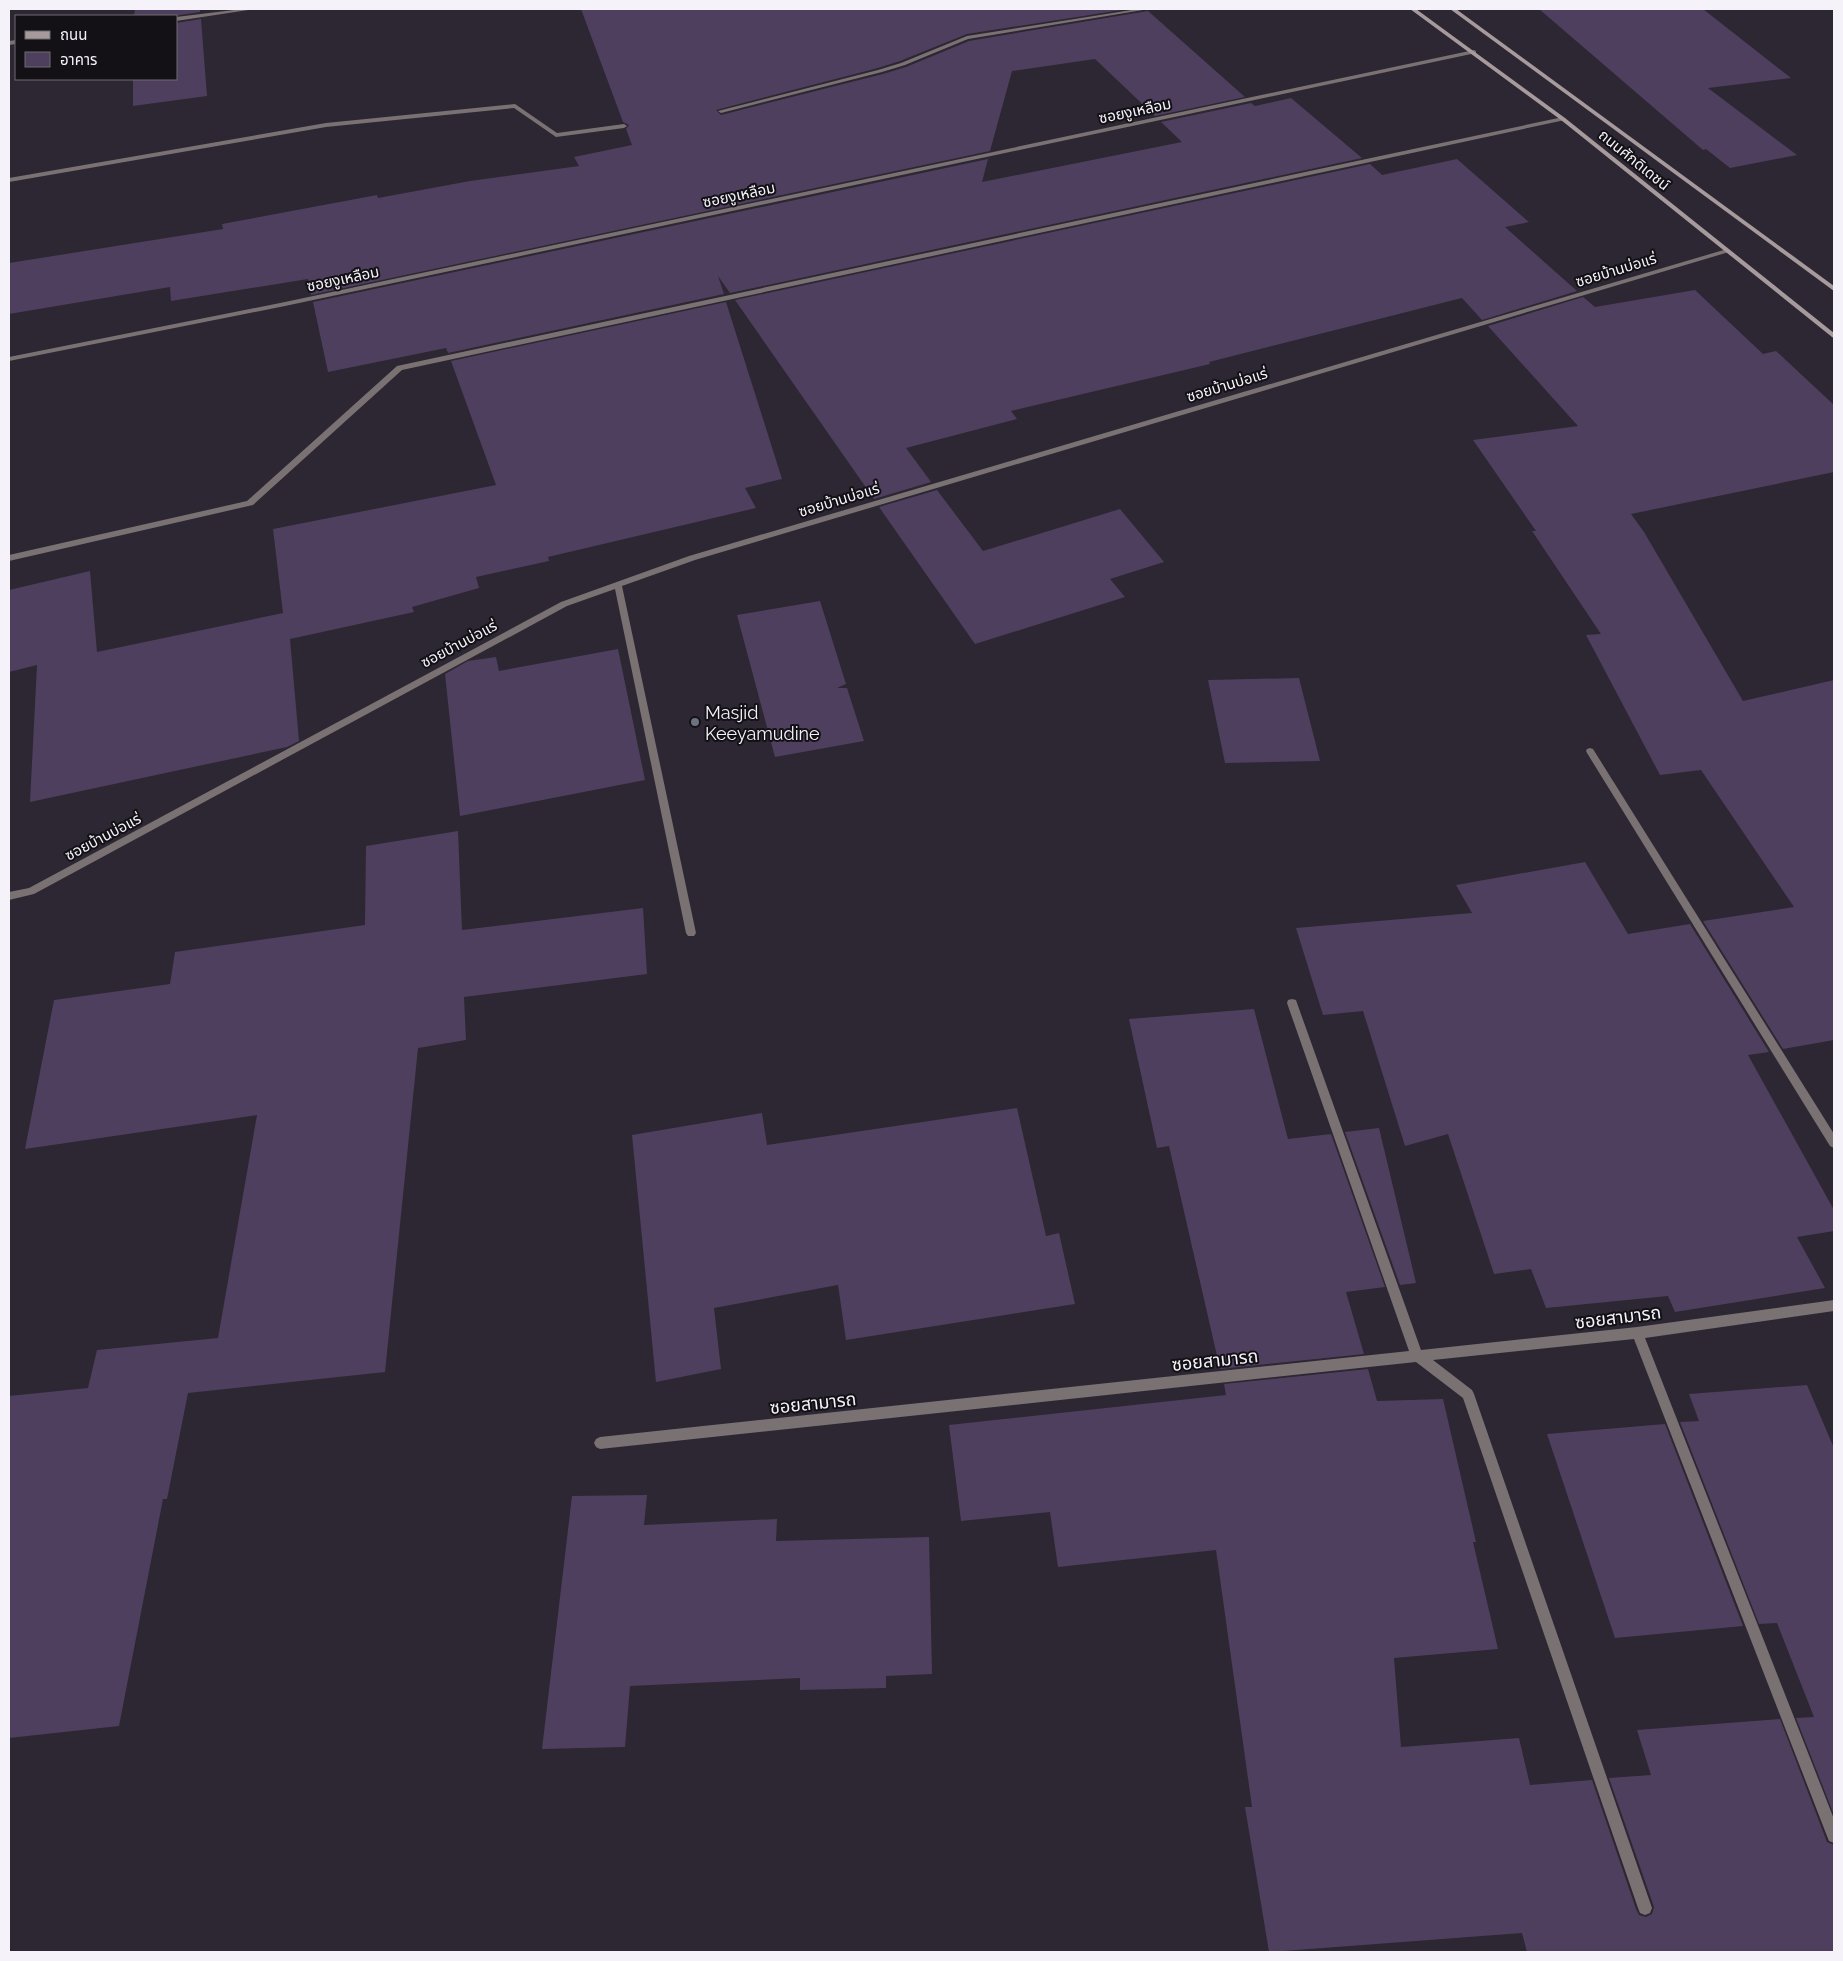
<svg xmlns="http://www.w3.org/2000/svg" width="1843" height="1961" viewBox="0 0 1843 1961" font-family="Raleway,'Noto Sans Thai',sans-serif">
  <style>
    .building { fill: #4e3f5e }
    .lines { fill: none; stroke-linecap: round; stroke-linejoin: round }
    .minor { fill: #797172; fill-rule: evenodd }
    .secondary { fill: #a79a9c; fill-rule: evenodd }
    .worship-dot { fill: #6b7280; stroke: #131116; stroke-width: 2 }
    .labels { text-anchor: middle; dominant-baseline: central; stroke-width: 4; stroke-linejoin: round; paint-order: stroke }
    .far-street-label { font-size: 15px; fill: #f6f2fa; stroke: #131116 }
    .poi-label { font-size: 18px; fill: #f6f2fa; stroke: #131116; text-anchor: start }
    .street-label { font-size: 18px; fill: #f6f2fa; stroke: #131116 }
  </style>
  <rect width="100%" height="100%" fill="#2c2732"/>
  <g class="building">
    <path d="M135 9H200V12L174 16H134Z"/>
    <path d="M581 9H1128L967 34 900 61 878 68 716 110 721 115 883 74 906 67 969 41 1148 11 1245 97 1155 116 1095 59 1012 71 990 151 311 295 308 279 171 301 170 287 9 314V263L223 229 222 224 377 195 378 198 470 181 579 166 574 157 632 145 626 129 629 125 623 122Z"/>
    <path d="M1539 9H1703L1791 78 1708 88 1797 155 1730 168 1706 149 1703 150Z"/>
    <path d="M201 19 207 96 133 106V79H176V23Z"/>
    <path d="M1291 98 1362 158 730 293 718 276 724 294 448 353 446 348 328 372 313 302 988 159 982 182 1182 142 1161 122 1251 103 1255 106Z"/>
    <path d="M1457 159 1529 222 1505 227 1577 291 1482 320 1462 298 1209 362 1210 364 1011 411 1017 419 906 448 931 482 874 499 735 300 1370 164 1382 175Z"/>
    <path d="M1695 290 1763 354 1776 351 1834 405V472L1631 514 1644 532 1743 701 1834 680V1040L1783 1049 1703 921 1794 907 1701 770 1660 775 1586 635 1601 634 1532 531H1536L1473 440 1578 426 1488 326 1583 297 1595 307Z"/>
    <path d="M726 302 782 479 745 488 756 508 548 557 549 561 476 577 479 588 412 607 414 612 290 639 299 741 287 747 30 802 37 665 9 672V590L90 571 97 652 283 613 273 529 496 485 451 361Z"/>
    <path d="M937 490 983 551 1120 509 1164 562 1110 579 1125 597 975 644 879 507Z"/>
    <path d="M820 601 846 684 837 688H847L864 741 775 757 737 615Z"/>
    <path d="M618 649 645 780 460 816 445 674 468 661 496 657 499 671Z"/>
    <path d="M1299 678 1320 761 1225 763 1208 680Z"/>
    <path d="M458 831 462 930 643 908 647 974 464 997 466 1040 418 1048 385 1372 188 1393 167 1499H163L119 1726 9 1738V1396L88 1388 97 1350 218 1338 257 1115 25 1149 54 1000 170 984 175 952 365 925 366 846Z"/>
    <path d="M1585 862 1628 934 1690 924 1769 1052 1748 1055 1834 1210V1231L1797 1237 1825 1288 1675 1312 1668 1296 1546 1308 1531 1269 1494 1274 1448 1134 1405 1146 1363 1011 1323 1015 1296 928 1472 913 1456 885Z"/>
    <path d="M1254 1009 1288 1139 1331 1134 1385 1287 1346 1292 1364 1354 1220 1369 1169 1146 1157 1148 1129 1019Z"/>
    <path d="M1017 1108 1046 1236 1059 1233 1075 1304 846 1340 838 1285 714 1308 721 1369 656 1382 632 1135 762 1113 767 1145Z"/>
    <path d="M1379 1128 1416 1283 1400 1285 1345 1132Z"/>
    <path d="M1368 1369 1377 1401 1443 1399 1476 1542H1473L1498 1649 1394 1658 1401 1747 1519 1738 1530 1785 1592 1780 1636 1909 1639 1915 1646 1917 1652 1914 1654 1907 1609 1778 1651 1775 1637 1730 1780 1719 1827 1842 1834 1845V1952H1527L1522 1933 1269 1952 1245 1807H1252L1216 1550 1058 1567 1050 1512 961 1521 949 1425 1226 1395 1224 1384Z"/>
    <path d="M1807 1385 1834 1448V1815L1796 1718 1814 1717 1777 1623 1759 1624 1680 1422 1699 1421 1689 1394Z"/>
    <path d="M1665 1424 1743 1626 1615 1638 1547 1434Z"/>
    <path d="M647 1495 644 1525 777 1519 776 1541 929 1537 932 1674 886 1676V1688L800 1690V1678L630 1686 625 1747 542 1749 572 1496Z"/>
  </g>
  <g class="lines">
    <g class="minor">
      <path d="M242 9H255L176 21V17Z"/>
      <path d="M1138 9H1149L968 39 905 65 882 72 721 113 718 111 878 70 901 63 967 36Z"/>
      <path d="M16 40V44L9 45V41Z"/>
      <path d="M1474 50 1476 51V53L285 306 9 361V357L285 302Z"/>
      <path d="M515 104 557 133 624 124 627 126 624 128 556 137 514 108 326 127 9 182V178L326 123Z"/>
      <path d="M1563 117 1566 119 1565 120 402 370 253 505 9 561V555L247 501 397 366Z"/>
      <path d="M1727 249 1729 250V252L695 560 622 586 696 933 694 936H688L686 933 615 589 567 606 34 894 9 900V892L29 888 561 602 689 556Z"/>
      <path d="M1590 748 1593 749 1834 1134V1148L1830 1146 1587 753 1586 751 1587 749Z"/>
      <path d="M1292 999 1296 1000 1297 1003 1421 1350 1637 1327 1834 1300V1311L1645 1338 1834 1819V1843L1829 1841 1827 1836 1634 1339 1433 1360 1472 1390 1474 1394 1652 1908 1650 1913 1645 1915 1640 1913 1638 1908 1463 1398 1416 1362 600 1449 596 1447 594 1443 596 1439 600 1437 1409 1351 1287 1003 1288 1000Z"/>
    </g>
    <g class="secondary">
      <path d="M1410 9H1416L1565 118 1834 333V338L1832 337 1561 120Z"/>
      <path d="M1450 9H1456L1834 286V291Z"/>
    </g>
  </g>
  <circle class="worship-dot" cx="695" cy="722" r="5"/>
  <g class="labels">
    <g class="far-street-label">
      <text transform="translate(1135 111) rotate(-12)">ซอยงูเหลือม</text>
      <text transform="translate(1634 160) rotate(39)">ถนนศักดิเดชน์</text>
      <text transform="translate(739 195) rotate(-12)">ซอยงูเหลือม</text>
      <text transform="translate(1616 270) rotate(-17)">ซอยบ้านบ่อแร่</text>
      <text transform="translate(343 279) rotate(-12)">ซอยงูเหลือม</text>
      <text transform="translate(1227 385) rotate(-17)">ซอยบ้านบ่อแร่</text>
      <text transform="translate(839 500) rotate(-17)">ซอยบ้านบ่อแร่</text>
      <text transform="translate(459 644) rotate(-28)">ซอยบ้านบ่อแร่</text>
      <text transform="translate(103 837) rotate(-28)">ซอยบ้านบ่อแร่</text>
    </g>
    <g class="poi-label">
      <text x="705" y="712">Masjid<tspan x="705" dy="21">Keeyamudine</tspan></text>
    </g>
    <g class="street-label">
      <text transform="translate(1618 1317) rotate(-7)">ซอยสามารถ</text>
      <text transform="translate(1215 1360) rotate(-6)">ซอยสามารถ</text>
      <text transform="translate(813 1403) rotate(-6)">ซอยสามารถ</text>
    </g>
  </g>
  <rect width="1843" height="1961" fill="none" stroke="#f6f2fa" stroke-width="20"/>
  <rect x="15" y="15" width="162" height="65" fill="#131116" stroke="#6e6b71"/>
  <rect x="25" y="31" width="25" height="8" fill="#a79a9c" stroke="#6e6b71"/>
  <text x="60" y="40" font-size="15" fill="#f6f2fa">ถนน</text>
  <rect x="25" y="52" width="25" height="15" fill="#4e3f5e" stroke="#6e6b71"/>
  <text x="60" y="65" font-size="15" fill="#f6f2fa">อาคาร</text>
</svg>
